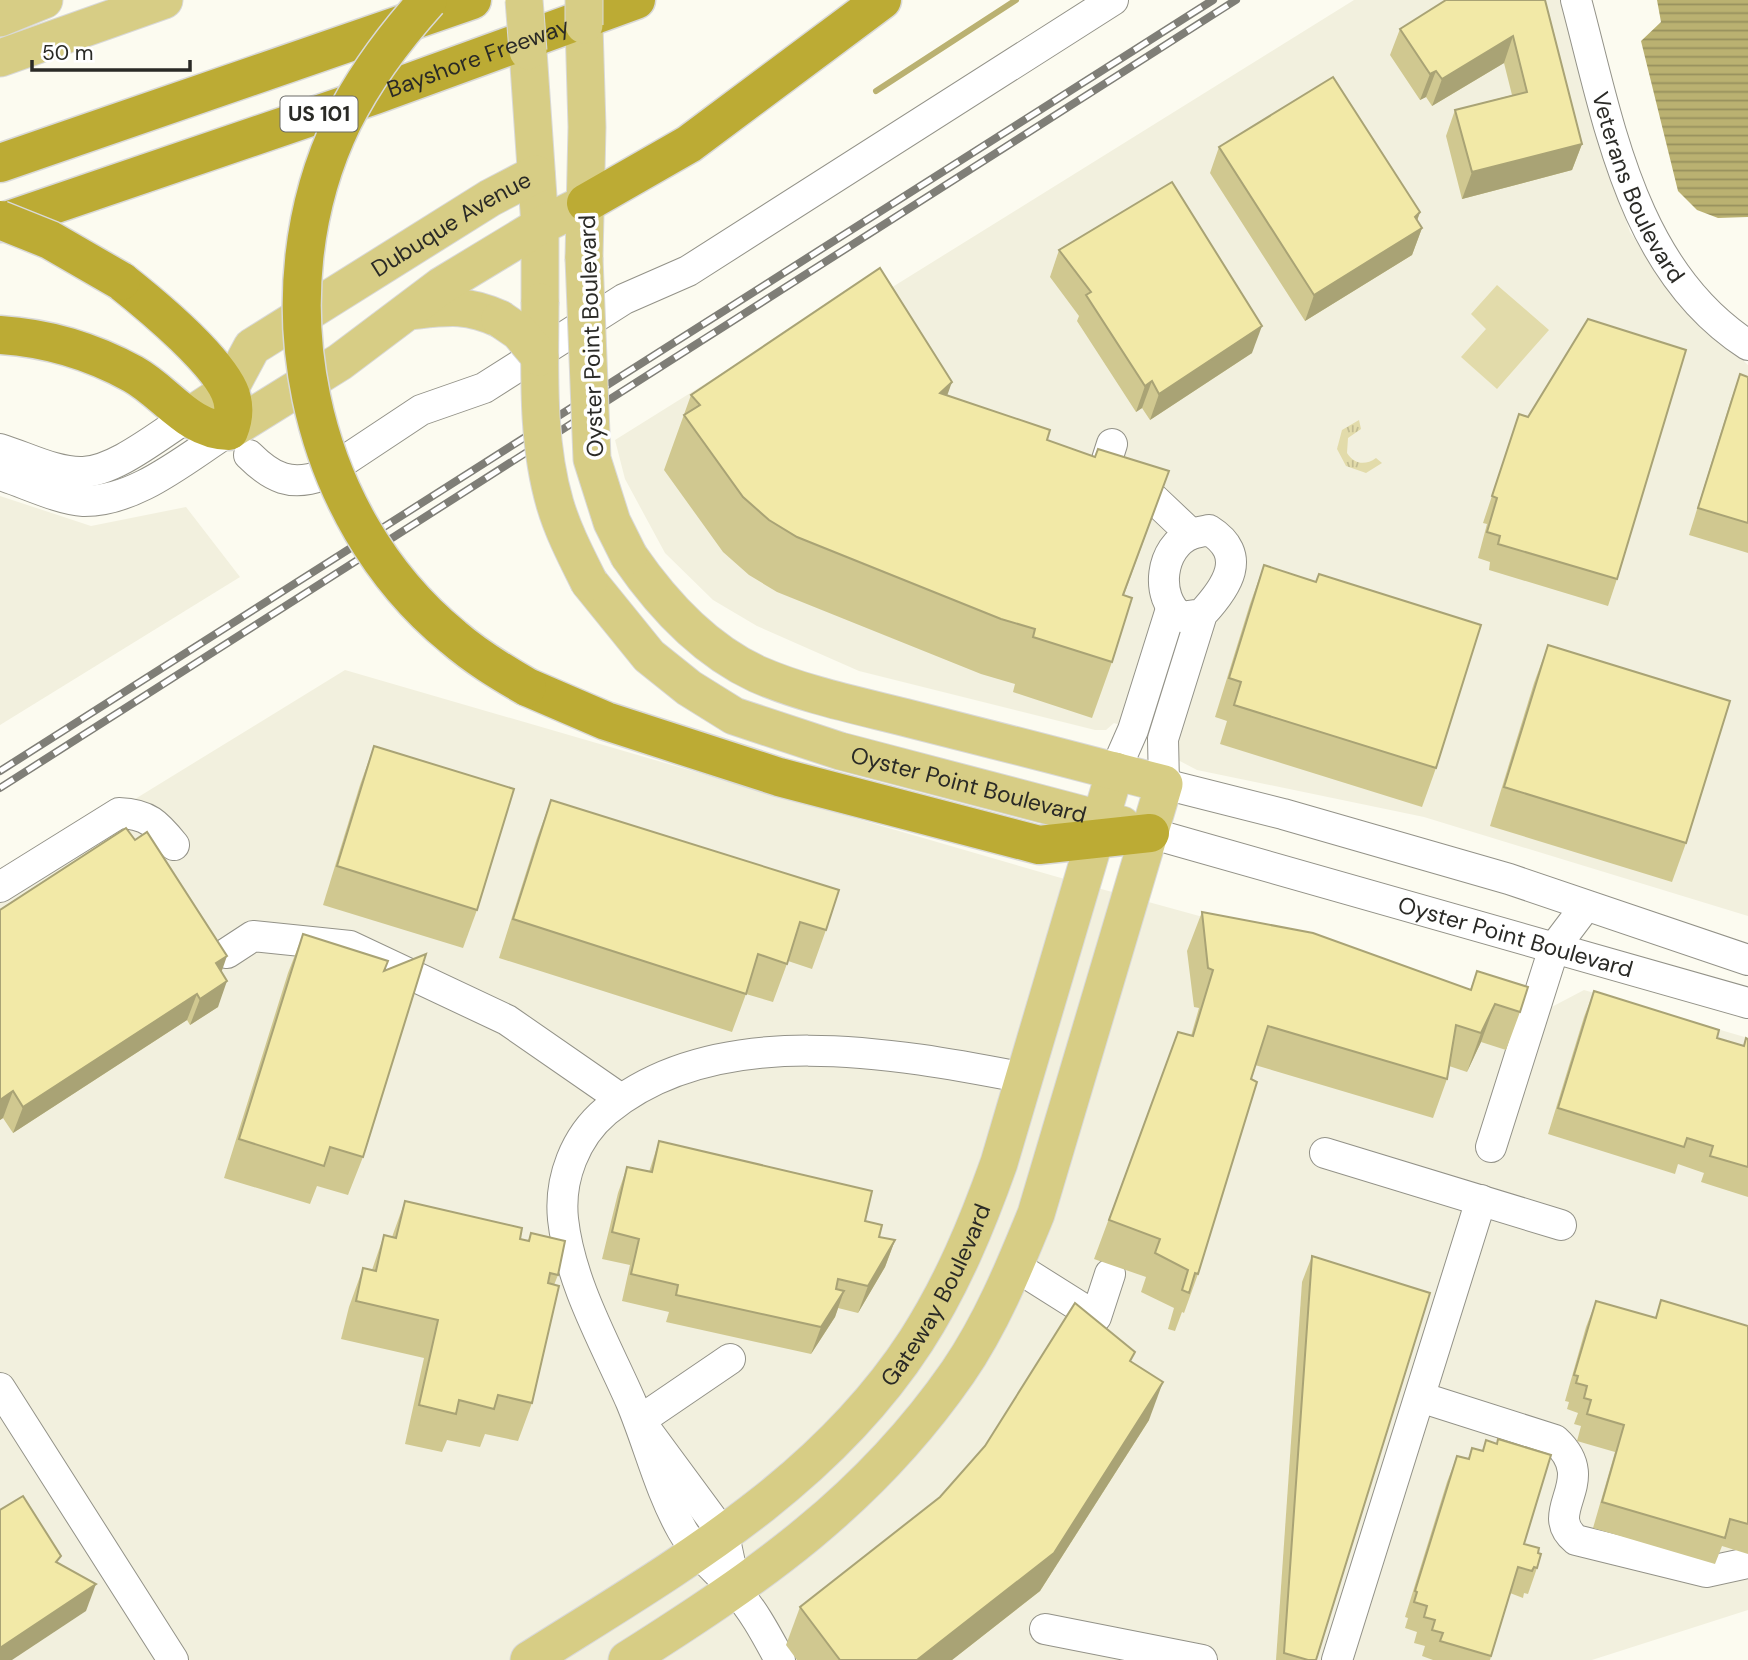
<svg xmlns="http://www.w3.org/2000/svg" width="1748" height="1660" viewBox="0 0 1748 1660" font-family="'DM Sans',sans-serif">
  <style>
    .built { fill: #f2f0de }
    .grass { fill: url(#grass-tufts) }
    .garden { fill: #e2dbaa }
    .water { fill: url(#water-rules) }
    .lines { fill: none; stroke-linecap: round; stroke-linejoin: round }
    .stream { stroke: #bab171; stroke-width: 6 }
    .minor-casing { stroke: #939288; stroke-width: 32 }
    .major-casing { stroke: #d9d9d8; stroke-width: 39 }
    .highway-casing { stroke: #d9d9d8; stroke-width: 41 }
    .minor { stroke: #fff; stroke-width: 30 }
    .major { stroke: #d7cd85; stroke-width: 37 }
    .highway { stroke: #bcab34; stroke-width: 38 }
    .rail-casing { stroke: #7f7e77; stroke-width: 8 }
    .rail { stroke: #fff; stroke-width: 5; stroke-dasharray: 16; stroke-linecap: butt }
    .major-bridge-casing { stroke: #d9d9d8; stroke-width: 39; stroke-linecap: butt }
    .highway-bridge-casing { stroke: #d9d9d8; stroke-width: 41; stroke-linecap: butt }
    .major-bridge { stroke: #d7cd85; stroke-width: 37 }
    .highway-bridge { stroke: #bcab34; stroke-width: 38 }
    .wall { fill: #d0c890 }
    .shaded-wall { fill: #a9a375 }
    .building { fill: #f2e9a7; stroke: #a9a375; stroke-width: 2 }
    .labels { text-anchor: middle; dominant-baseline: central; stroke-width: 7; stroke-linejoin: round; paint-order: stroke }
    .shield { fill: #fff; stroke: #6a6a67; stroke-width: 2 }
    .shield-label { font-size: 21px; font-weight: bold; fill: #2a2a26 }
    .street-label { font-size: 23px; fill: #2a2a26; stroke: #fff }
  </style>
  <defs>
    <pattern id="grass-tufts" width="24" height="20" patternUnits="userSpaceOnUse" patternTransform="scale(1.75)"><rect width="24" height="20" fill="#e2dbaa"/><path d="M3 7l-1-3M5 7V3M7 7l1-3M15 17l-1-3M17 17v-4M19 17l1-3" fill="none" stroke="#c2bc92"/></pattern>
    <pattern id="water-rules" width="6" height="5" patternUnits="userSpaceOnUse" patternTransform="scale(1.75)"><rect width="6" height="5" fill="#bab171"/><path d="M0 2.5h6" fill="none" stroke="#97905d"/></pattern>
  </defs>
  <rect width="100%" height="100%" fill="#fcfbf0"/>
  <g class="built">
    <path d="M1354 0H1565L1604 154 1630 232 1674 296 1748 365V916L1424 817 1197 770 1176 759 1163 739 1114 723 1106 730H1095L859 671 757 626 713 600 665 553 625 479 615 440 831 305 841 319Z"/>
    <path d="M0 496 91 526 186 507 240 577 0 725Z"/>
    <path d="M345 670 1054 876 1544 1011 1584 990 1748 1038V1610L1592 1660H0V882Z"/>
  </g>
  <path class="grass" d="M1359 420 1361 429 1348 438 1347 453C1354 464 1365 466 1376 458L1382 463 1366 473 1346 466 1337 449 1342 430Z"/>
  <path class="garden" d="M1497 285 1549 330 1497 389 1461 357 1486 329 1471 314Z"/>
  <path class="water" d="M1657 0H1748V217L1718 218 1697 210 1678 191 1641 41 1661 22Z"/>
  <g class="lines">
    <path class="stream" d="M876 91 1016 0"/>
    <defs>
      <g id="minor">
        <path id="s1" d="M1576 0C1609 123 1632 270 1748 345"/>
        <path d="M0 449C26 457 56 473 83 472 116 471 160 434 188 417"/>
        <path d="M249 455C272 478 291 487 323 475L421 410 484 388 624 299 688 271 1113 0"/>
        <path d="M1104 469 1112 444"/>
        <path d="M0 475C23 482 60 500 83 501 136 502 186 458 229 431"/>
        <path d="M1127 480 1154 499 1191 534"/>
        <path d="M1202 614 1181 617C1154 598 1160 546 1192 534 1197 532 1204 531 1209 530 1249 555 1227 587 1202 614L1163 739 1164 784 1283 814 1509 879 1748 960"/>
        <path d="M1115 771 1133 730 1171 609"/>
        <path id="s2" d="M1150 833 1748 1003"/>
        <path d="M0 887 119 813C148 814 157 824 174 845"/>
        <path d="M227 953 253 936 350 946 507 1020 621 1099"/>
        <path d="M1491 1147 1554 948 1585 907"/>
        <path d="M1325 1153 1561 1225"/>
        <path d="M1015 1266 1096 1317 1110 1274"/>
        <path d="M0 1388 173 1660"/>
        <path d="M1420 1397 1555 1440C1601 1482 1540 1511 1576 1540L1706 1572 1748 1563"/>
        <path d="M639 1421 730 1359"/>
        <path d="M648 1432 724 1535 736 1591"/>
        <path d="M1045 1629 1202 1660"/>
        <path d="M780 1660C767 1636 753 1609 734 1589 716 1569 695 1553 682 1530 659 1489 649 1445 631 1402 606 1345 570 1283 563 1219 559 1179 575 1137 606 1111 717 1019 895 1053 1025 1078"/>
        <path d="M1337 1660 1481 1200"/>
      </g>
      <g id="major">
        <path d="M0 18 44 0"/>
        <path d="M528 51 540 226V302"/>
        <path d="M0 58 164 0"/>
        <path d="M584 258 587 127 584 25"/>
        <path d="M409 311C446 307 466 303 500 319"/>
        <path id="s3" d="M188 417 229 390 252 347 490 198 536 174"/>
        <path d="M229 431 340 362 441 286 540 226 586 203"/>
        <path id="s4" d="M589 582 649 656 689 688 734 716 840 751 1122 825"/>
        <path id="s5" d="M529 1660C671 1570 822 1486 916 1341 952 1285 977 1225 999 1163L1115 771"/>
        <path d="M627 1660C758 1577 868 1502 958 1372 991 1324 1014 1268 1036 1214L1164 784C1080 762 995 740 911 719 860 706 805 695 757 674 703 649 662 604 629 556"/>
      </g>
      <g id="highway">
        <path d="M0 163 472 0"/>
        <path d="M586 203 689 144 882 0"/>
        <path id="s6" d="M0 223 375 95 636 0"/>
        <path d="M0 335C48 338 91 351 133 374 167 393 188 430 229 431 233 421 235 411 232 399 224 365 150 304 121 281"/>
        <path d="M527 687 606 721 779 777 1039 845 1150 833"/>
      </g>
    </defs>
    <use href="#minor" class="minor-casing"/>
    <use href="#major" class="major-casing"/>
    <use href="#highway" class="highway-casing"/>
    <use href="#minor" class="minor"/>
    <use href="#major" class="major"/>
    <use href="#highway" class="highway"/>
    <defs>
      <g id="rail">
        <path d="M0 771 1213 0"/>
        <path d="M0 788 1236 0"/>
      </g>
    </defs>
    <use href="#rail" class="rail-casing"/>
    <use href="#rail" class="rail"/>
    <defs>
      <g id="major-bridge">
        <path d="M524 0 528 51"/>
        <path d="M584 0V25"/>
        <path d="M584 258 592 459 612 522 629 556"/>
        <path d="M540 302C540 368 536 439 555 504 563 531 576 556 589 582"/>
        <path d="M500 319 519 332 540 357"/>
      </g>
      <g id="highway-bridge">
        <path d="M428 0C395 37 365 76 343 121 260 292 305 516 453 637 476 657 501 672 527 687"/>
        <path d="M0 220 50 240 121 281"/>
      </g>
    </defs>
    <use href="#major-bridge" class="major-bridge-casing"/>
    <use href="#highway-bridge" class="highway-bridge-casing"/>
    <use href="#major-bridge" class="major-bridge"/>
    <use href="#highway-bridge" class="highway-bridge"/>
  </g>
  <g class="wall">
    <path d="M1545 0 1582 144 1572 170 1462 199 1446 136 1455 110 1512 95 1504 63 1432 106 1426 97 1420 100 1390 55 1400 29Z"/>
    <path d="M1219 147 1420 212 1417 221 1422 228 1412 255 1305 321 1210 173Z"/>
    <path d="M1059 250 1252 353 1150 420 1142 408 1136 412 1077 321 1079 316 1050 277Z"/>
    <path d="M1740 374 1748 377V553L1689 535 1731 400Z"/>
    <path d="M691 395H947L1047 440 1095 457 1169 471 1124 595 1112 662 1092 718 1013 692 1015 684 981 674 777 592 749 575 723 552 664 470Z"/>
    <path d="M1519 414 1617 579 1608 606 1489 570 1490 562 1478 558 1487 524 1483 523Z"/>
    <path d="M1264 565 1436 768 1422 807 1220 744 1227 721 1215 717 1250 604Z"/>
    <path d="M1548 645 1686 843 1672 882 1490 826 1534 683Z"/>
    <path d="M374 746 477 910 463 948 323 905 360 785Z"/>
    <path d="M551 800 826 930 812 969 788 961 773 1002 746 994 732 1032 499 958 537 838Z"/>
    <path d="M0 910 221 972 218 1007 190 1025 187 1020 13 1133 3 1118 0 1120Z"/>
    <path d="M1202 912 1470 990 1477 971 1520 1012 1506 1050 1481 1042 1467 1072 1449 1066 1447 1079 1433 1118 1255 1065 1198 1274 1184 1313 1182 1312 1175 1331 1168 1329 1174 1308 1141 1292 1146 1277 1094 1259 1178 1032 1191 1036 1199 1008 1194 1007 1187 951Z"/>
    <path d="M303 934 384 971 363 1157 348 1195 317 1186 310 1204 224 1178 288 973Z"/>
    <path d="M1594 991 1717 1038 1743 1046 1748 1039V1197L1701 1182 1704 1173 1678 1164 1675 1174 1548 1134 1584 1017Z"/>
    <path d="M659 1141 865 1221 879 1237 895 1240 885 1267 858 1313 838 1308 835 1317 811 1354 666 1322 669 1312 622 1301 630 1265 602 1259 618 1193 627 1167 649 1172Z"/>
    <path d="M405 1201 520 1239 529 1241 531 1233 558 1275 554 1285 532 1403 518 1441 485 1434 480 1447 447 1440 442 1452 405 1444 424 1358 341 1339 349 1307 363 1268 372 1270 384 1235 392 1237Z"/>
    <path d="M1312 1256 1316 1660H1276L1302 1282Z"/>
    <path d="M1661 1300 1748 1326V1554L1722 1546 1715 1564 1593 1528 1615 1452 1577 1441 1581 1426 1574 1424 1578 1413 1567 1409 1569 1402 1565 1401 1586 1327 1596 1301 1655 1318Z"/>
    <path d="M1131 1362 1149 1420 1040 1591 952 1660H797L786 1645 800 1607Z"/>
    <path d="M1486 1440 1524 1544 1538 1553 1537 1568 1528 1594 1524 1593 1523 1598 1510 1593 1490 1660H1433L1422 1656 1425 1646 1414 1643 1417 1632 1405 1628 1408 1618 1405 1617 1447 1482 1457 1456 1468 1459 1472 1448 1482 1451Z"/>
  </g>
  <g class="shaded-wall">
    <path d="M1513 36 1504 63 1432 106 1442 79Z"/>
    <path d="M1436 71 1426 97 1420 100 1430 74Z"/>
    <path d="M1582 144 1572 170 1462 199 1472 172Z"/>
    <path d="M1420 212 1412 234 1422 228 1412 255 1305 321 1314 295Z"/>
    <path d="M1262 326 1252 353 1150 420 1159 394Z"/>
    <path d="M1152 381 1142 408 1136 412 1145 386Z"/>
    <path d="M952 382 932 438 940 393Z"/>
    <path d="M227 956 218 982 216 963Z"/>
    <path d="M227 981 218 1007 190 1025 200 999Z"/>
    <path d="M197 994 187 1020 13 1133 23 1107Z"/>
    <path d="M1495 1004 1481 1042 1467 1072 1481 1033Z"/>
    <path d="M13 1091 3 1118 0 1120V1100Z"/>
    <path d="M895 1240 885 1267 858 1313 868 1286Z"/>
    <path d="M844 1291 835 1317 811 1354 821 1327Z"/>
    <path d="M1163 1382 1149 1420 1040 1591 952 1660H917Z"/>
    <path d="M96 1584 86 1611 12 1660H0V1648Z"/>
  </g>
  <g class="building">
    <path d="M1446 0H1545L1582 144 1472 172 1455 110 1527 92 1513 36 1442 79 1436 71 1430 74 1400 29Z"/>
    <path d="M1333 77 1420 212 1415 217 1422 228 1314 295 1219 147Z"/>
    <path d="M1172 182 1262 326 1159 394 1152 381 1145 386 1086 295 1091 292 1059 250Z"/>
    <path d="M880 268 952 382 940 393 1050 430 1047 440 1095 457 1098 449 1169 471 1123 595 1132 598 1112 662 1033 637 1035 629 1001 619 797 537 769 520 743 497 684 415 700 405 691 395Z"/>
    <path d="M1588 319 1686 350 1617 579 1498 544 1500 536 1487 532 1497 498 1492 496 1519 414 1528 417Z"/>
    <path d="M1740 374 1748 377V523L1698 508Z"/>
    <path d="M1264 565 1316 582 1319 574 1481 625 1436 768 1234 705 1241 682 1229 678Z"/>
    <path d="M1548 645 1730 701 1686 843 1504 787Z"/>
    <path d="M374 746 514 789 477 910 337 866Z"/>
    <path d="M551 800 839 890 826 930 800 922 787 964 758 954 746 994 513 919Z"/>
    <path d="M126 828 135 840 147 832 227 956 216 963 227 981 200 999 197 994 23 1107 13 1091 0 1100V910Z"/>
    <path d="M1202 912 1313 933 1471 990 1477 971 1528 987 1520 1012 1495 1004 1481 1033 1456 1025 1447 1079 1268 1026 1251 1079 1257 1082 1198 1274 1195 1273 1189 1293 1182 1290 1188 1270 1155 1253 1160 1239 1109 1220 1178 1032 1193 1036 1213 970 1208 968Z"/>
    <path d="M303 934 388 961 384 971 426 954 363 1157 330 1147 324 1166 239 1139Z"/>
    <path d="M1594 991 1719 1030 1717 1038 1744 1046 1746 1038 1748 1039V1167L1710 1156 1713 1146 1687 1138 1684 1147 1558 1108Z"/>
    <path d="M659 1141 872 1191 865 1221 882 1225 879 1237 895 1240 868 1286 838 1279 836 1289 844 1291 821 1327 676 1295 678 1285 631 1274 639 1239 612 1232 627 1167 652 1172Z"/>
    <path d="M405 1201 522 1228 520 1239 529 1241 531 1233 565 1241 558 1275 550 1273 548 1283 559 1286 532 1403 498 1395 494 1409 459 1400 456 1414 419 1405 438 1320 356 1301 363 1268 376 1271 384 1235 396 1238Z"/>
    <path d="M1312 1256 1430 1293 1316 1660H1308L1284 1653Z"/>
    <path d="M1661 1300 1748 1326V1524L1730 1519 1725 1538 1602 1502 1624 1425 1587 1414 1591 1400 1584 1398 1587 1386 1576 1383 1578 1376 1574 1375 1596 1301 1656 1318Z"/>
    <path d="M1075 1303 1135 1352 1130 1361 1163 1382 1054 1553 917 1660H840L800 1607 940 1497 985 1446Z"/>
    <path d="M1498 1439 1551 1455 1524 1544 1539 1548 1538 1553 1541 1554 1537 1568 1534 1567 1532 1571 1518 1567 1491 1656 1440 1641 1443 1633 1432 1630 1435 1620 1424 1617 1427 1606 1414 1602 1417 1592 1415 1591 1457 1456 1469 1459 1472 1448 1483 1451 1486 1440 1497 1444Z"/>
    <path d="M23 1496 61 1556 56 1562 96 1584 0 1648V1510Z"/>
  </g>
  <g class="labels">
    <rect class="shield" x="280.5" y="96.5" width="77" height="35" rx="5"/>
    <g class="shield-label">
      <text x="319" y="114">US 101</text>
    </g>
    <g class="street-label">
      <text stroke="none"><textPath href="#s6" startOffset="506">Bayshore Freeway</textPath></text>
      <text stroke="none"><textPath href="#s1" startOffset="198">Veterans Boulevard</textPath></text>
      <text stroke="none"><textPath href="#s3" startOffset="332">Dubuque Avenue</textPath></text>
      <text transform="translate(591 336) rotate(-92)">Oyster Point Boulevard</text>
      <text stroke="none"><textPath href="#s4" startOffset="444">Oyster Point Boulevard</textPath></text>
      <text stroke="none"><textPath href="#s2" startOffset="380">Oyster Point Boulevard</textPath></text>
      <text stroke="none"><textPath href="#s5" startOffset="556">Gateway Boulevard</textPath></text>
    </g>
  </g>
  <path d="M32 60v10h158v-10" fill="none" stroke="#2a2a26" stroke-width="3.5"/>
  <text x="42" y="60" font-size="21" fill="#2a2a26" stroke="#ffffff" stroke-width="5" paint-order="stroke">50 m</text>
</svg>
